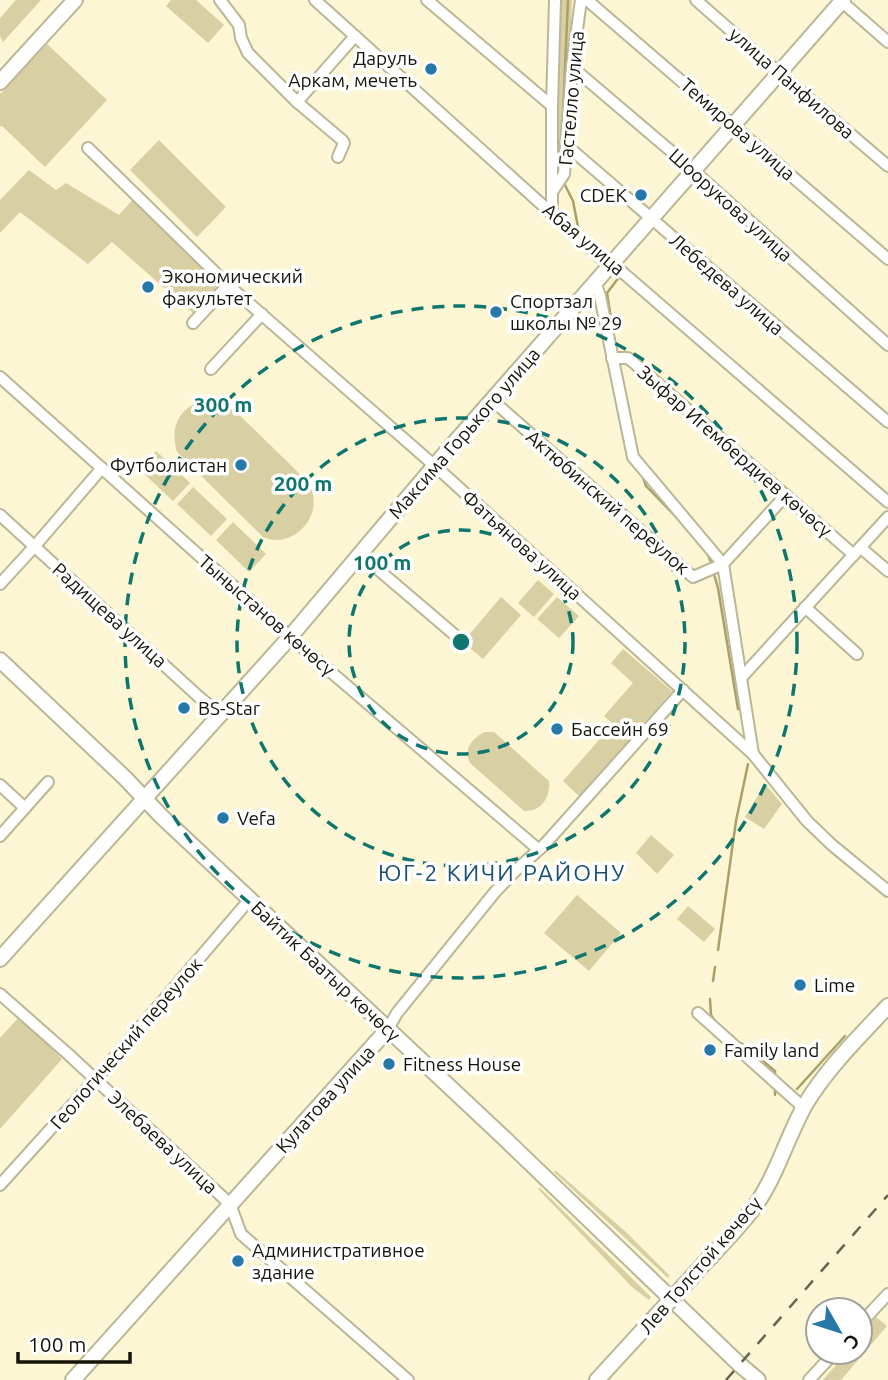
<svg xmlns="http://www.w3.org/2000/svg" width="888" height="1380" viewBox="0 0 888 1380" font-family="Ubuntu,sans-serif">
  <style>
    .green { fill: #d8d0a3 }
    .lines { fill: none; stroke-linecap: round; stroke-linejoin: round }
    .stream { stroke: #aba067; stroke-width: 2.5 }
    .minor-casing { stroke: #bbb695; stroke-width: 14 }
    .major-casing { stroke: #bbb695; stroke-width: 18 }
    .minor { stroke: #fff; stroke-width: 10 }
    .major { stroke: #fff; stroke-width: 14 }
    .rail { stroke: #676350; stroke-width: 2.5; stroke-dasharray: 12 12; stroke-linecap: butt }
    .major-bridge-casing { stroke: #bbb695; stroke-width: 18; stroke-linecap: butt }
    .major-bridge { stroke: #fff; stroke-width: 14 }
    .ring { fill: none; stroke: #0f766e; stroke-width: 3.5; stroke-dasharray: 12 9 }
    .poi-dot { fill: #2578a8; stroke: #fff; stroke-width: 2.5 }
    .labels { text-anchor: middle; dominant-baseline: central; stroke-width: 7; stroke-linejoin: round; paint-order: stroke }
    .poi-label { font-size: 19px; fill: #161308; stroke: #fff; text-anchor: start }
    .street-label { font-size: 19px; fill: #161308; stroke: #fff }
    .quarter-label { font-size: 23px; letter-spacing: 2px; fill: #175071; stroke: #fff }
    .centre { fill: #0f766e; stroke: #fff; stroke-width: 3.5 }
    .ring-label { font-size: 21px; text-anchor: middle; font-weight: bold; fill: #0f766e; stroke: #fff; stroke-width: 7; stroke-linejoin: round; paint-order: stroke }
  </style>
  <rect width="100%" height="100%" fill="#fcf6d4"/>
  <g class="green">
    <path d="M16 0H41L3 42 0 36V18Z"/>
    <path d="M171 0H196L224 25 208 43 166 6Z"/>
    <path d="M559 0H572L566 182 553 181Z"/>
    <path d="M47 44 107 100 45 167 2 126 0 127V94Z"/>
    <path d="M159 140 226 207 197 237 130 170Z"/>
    <path d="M29 170 56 190 66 183 119 215 137 195 228 276 194 314 112 242 88 264 20 212 0 233V200Z"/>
    <path d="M215 399 227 403 305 479C308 484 311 488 313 494 319 522 290 549 263 537L177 452C168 422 184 401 215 399Z"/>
    <path d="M156 451 190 483 173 501 139 469Z"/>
    <path d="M193 487 227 519 211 536 177 504Z"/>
    <path d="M233 522 266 554 249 572 216 540Z"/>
    <path d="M538 580 554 594 534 617 518 603Z"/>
    <path d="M501 597 521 615 483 659 463 642Z"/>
    <path d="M557 597 579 616 559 638 537 619Z"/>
    <path d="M623 649 672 691 580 797 563 781 613 724 604 716 633 683 611 663Z"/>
    <path d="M485 732H494L549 781C551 797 541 812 524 811L470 763C463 749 472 738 485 732Z"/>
    <path d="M765 784 782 804 764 829 745 817Z"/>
    <path d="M651 835 674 855 657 874 636 853Z"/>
    <path d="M577 895 621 933 589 971 544 933Z"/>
    <path d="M688 906 715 929 704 942 677 919Z"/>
    <path d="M19 1017 62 1059 0 1129V1038Z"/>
    <path d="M555 1170 627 1233 670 1276 668 1278 554 1172Z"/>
    <path d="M539 1187 651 1297 649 1300 632 1287 538 1189Z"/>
    <path d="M876 1317 887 1326 841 1380H823L847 1352H860V1336Z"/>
  </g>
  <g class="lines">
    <g class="stream">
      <path d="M562 137 568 0"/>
      <path d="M564 183 573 201 578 227"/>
      <path d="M615 344 607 293 620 276"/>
      <path d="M642 474 646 486 684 525"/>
      <path d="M706 551 712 564"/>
      <path d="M713 571 718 588 738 709"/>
      <path d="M718 950 736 821 748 764"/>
      <path d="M713 981 715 967"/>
      <path d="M710 999 711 1015 715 1021"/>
      <path d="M731 1035 732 1036"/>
      <path d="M741 1043 775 1071V1074"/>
      <path d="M797 1089 845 1036"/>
      <path d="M775 1095V1087"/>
    </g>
    <defs>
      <g id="minor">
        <path d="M220 0 239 25 241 38 248 53 297 102 355 36"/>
        <path d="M315 0 610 266 621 271 888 502"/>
        <path d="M427 0 552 106"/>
        <path d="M587 0 888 259"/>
        <path d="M696 0 787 80 888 166"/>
        <path d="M840 0 888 42"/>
        <path d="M572 67 686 164 888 345"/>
        <path d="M297 102 342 140 344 143 338 157"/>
        <path d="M566 145 888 422"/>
        <path d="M88 148 228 285 435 466 753 754 807 821 832 845 888 891"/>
        <path d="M552 192 564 174 572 67 581 0"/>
        <path d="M552 214V106L555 0"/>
        <path d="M595 282 600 296 633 457 723 564 753 754"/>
        <path d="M193 323 228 285"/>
        <path d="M612 358H628L633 362 854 555"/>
        <path d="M211 369 262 314"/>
        <path d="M0 377 290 637 538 849"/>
        <path d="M492 400 693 577 723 564 786 495"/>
        <path d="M0 515 199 697 220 714"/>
        <path d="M861 548 888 571"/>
        <path d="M360 554 456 636"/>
        <path d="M0 584 34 547 102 468"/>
        <path d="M805 607 857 654"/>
        <path d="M741 678 888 517"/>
        <path d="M0 785 25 808"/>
        <path d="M0 836 48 782"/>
        <path d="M0 994 68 1054 230 1204 241 1234 408 1380"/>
        <path d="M698 1013 804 1108"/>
        <path d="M388 1029 397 1013 495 892 515 871 544 845 683 690"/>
        <path d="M0 1185 103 1071 250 899"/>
        <path d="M860 1324 888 1294"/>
        <path d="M809 1380 835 1352"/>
      </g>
      <g id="major">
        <path d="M0 82 75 0"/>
        <path d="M0 660 125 778 161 816 503 1137 739 1364 758 1380"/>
        <path d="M0 959 290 637 442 457 843 0"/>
        <path d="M691 1278C712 1254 736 1232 755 1206 777 1175 787 1137 805 1105 827 1068 859 1037 888 1006"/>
        <path d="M73 1380 388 1029"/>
        <path d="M597 1380 653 1319"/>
      </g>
    </defs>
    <use href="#minor" class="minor-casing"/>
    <use href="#major" class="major-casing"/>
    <use href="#minor" class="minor"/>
    <use href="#major" class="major"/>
    <path class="rail" d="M726 1380 888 1195"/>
    <defs>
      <path id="major-bridge" d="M653 1319 691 1278"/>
    </defs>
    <use href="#major-bridge" class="major-bridge-casing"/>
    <use href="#major-bridge" class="major-bridge"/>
  </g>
  <g class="ring">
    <circle cx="461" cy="642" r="112"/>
    <circle cx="461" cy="642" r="224"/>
    <circle cx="461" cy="642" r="336"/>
  </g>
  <g class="poi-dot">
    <circle cx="431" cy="69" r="7"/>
    <circle cx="641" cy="195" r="7"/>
    <circle cx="148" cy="287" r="7"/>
    <circle cx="496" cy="312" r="7"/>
    <circle cx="241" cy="465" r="7"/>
    <circle cx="184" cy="708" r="7"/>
    <circle cx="557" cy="729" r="7"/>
    <circle cx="223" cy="818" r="7"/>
    <circle cx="800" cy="985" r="7"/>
    <circle cx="710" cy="1050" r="7"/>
    <circle cx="389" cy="1064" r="7"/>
    <circle cx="238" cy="1261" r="7"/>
  </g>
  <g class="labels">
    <g class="poi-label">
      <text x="417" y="58" text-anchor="end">Даруль<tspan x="417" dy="22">Аркам, мечеть</tspan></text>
      <text x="627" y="195" text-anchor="end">CDEK</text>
      <text x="162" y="276">Экономический<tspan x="162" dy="22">факультет</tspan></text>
      <text x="510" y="301">Спортзал<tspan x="510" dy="22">школы № 29</tspan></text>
      <text x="227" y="465" text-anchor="end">Футболистан</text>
      <text x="198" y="708">BS-Star</text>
      <text x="571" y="729">Бассейн 69</text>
      <text x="237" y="818">Vefa</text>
      <text x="814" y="985">Lime</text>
      <text x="724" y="1050">Family land</text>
      <text x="403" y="1064">Fitness House</text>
      <text x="252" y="1250">Административное<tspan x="252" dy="22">здание</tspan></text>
    </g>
    <g class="street-label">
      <text transform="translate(792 83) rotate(41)">улица Панфилова</text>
      <text transform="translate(571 98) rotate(-85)">Гастелло улица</text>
      <text transform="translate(738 129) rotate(41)">Темирова улица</text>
      <text transform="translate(731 205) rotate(42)">Шоорукова улица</text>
      <text transform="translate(584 239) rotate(40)">Абая улица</text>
      <text transform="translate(727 284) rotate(41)">Лебедева улица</text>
      <text transform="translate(464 433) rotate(-49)">Максима Горького улица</text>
      <text transform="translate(735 451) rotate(41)">Зыфар Игембердиев көчөсү</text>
      <text transform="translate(608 502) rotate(41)">Актюбинский переулок</text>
      <text transform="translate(522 545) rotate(42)">Фатьянова улица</text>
      <text transform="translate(110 615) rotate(42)">Радищева улица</text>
      <text transform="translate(267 615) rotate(41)">Тыныстанов көчөсү</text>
      <text transform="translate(326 971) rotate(43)">Байтик Баатыр көчөсү</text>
      <text transform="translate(126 1043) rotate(-49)">Геологический переулок</text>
      <text transform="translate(325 1099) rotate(-48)">Кулатова улица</text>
      <text transform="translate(163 1142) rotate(43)">Элебаева улица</text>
      <text transform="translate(700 1265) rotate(-49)">Лев Толстой көчөсү</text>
    </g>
    <g class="quarter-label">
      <text x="502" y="872">ЮГ-2 КИЧИ РАЙОНУ</text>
    </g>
  </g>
  <circle cx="461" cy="642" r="10" class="centre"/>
  <g class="ring-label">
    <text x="223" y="412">300 m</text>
    <text x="303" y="491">200 m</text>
    <text x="382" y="570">100 m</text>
  </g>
  <g transform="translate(839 1331) rotate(129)"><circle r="33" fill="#ffffff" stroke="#a2a19c" stroke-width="2"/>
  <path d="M0-5L12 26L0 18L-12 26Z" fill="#2578a8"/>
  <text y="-10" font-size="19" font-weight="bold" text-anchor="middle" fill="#161308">С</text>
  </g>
  <path d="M18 1352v10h112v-10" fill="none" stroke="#161308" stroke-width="3.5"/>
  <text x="28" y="1352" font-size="21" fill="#161308" stroke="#ffffff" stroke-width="5" paint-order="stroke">100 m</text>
</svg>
